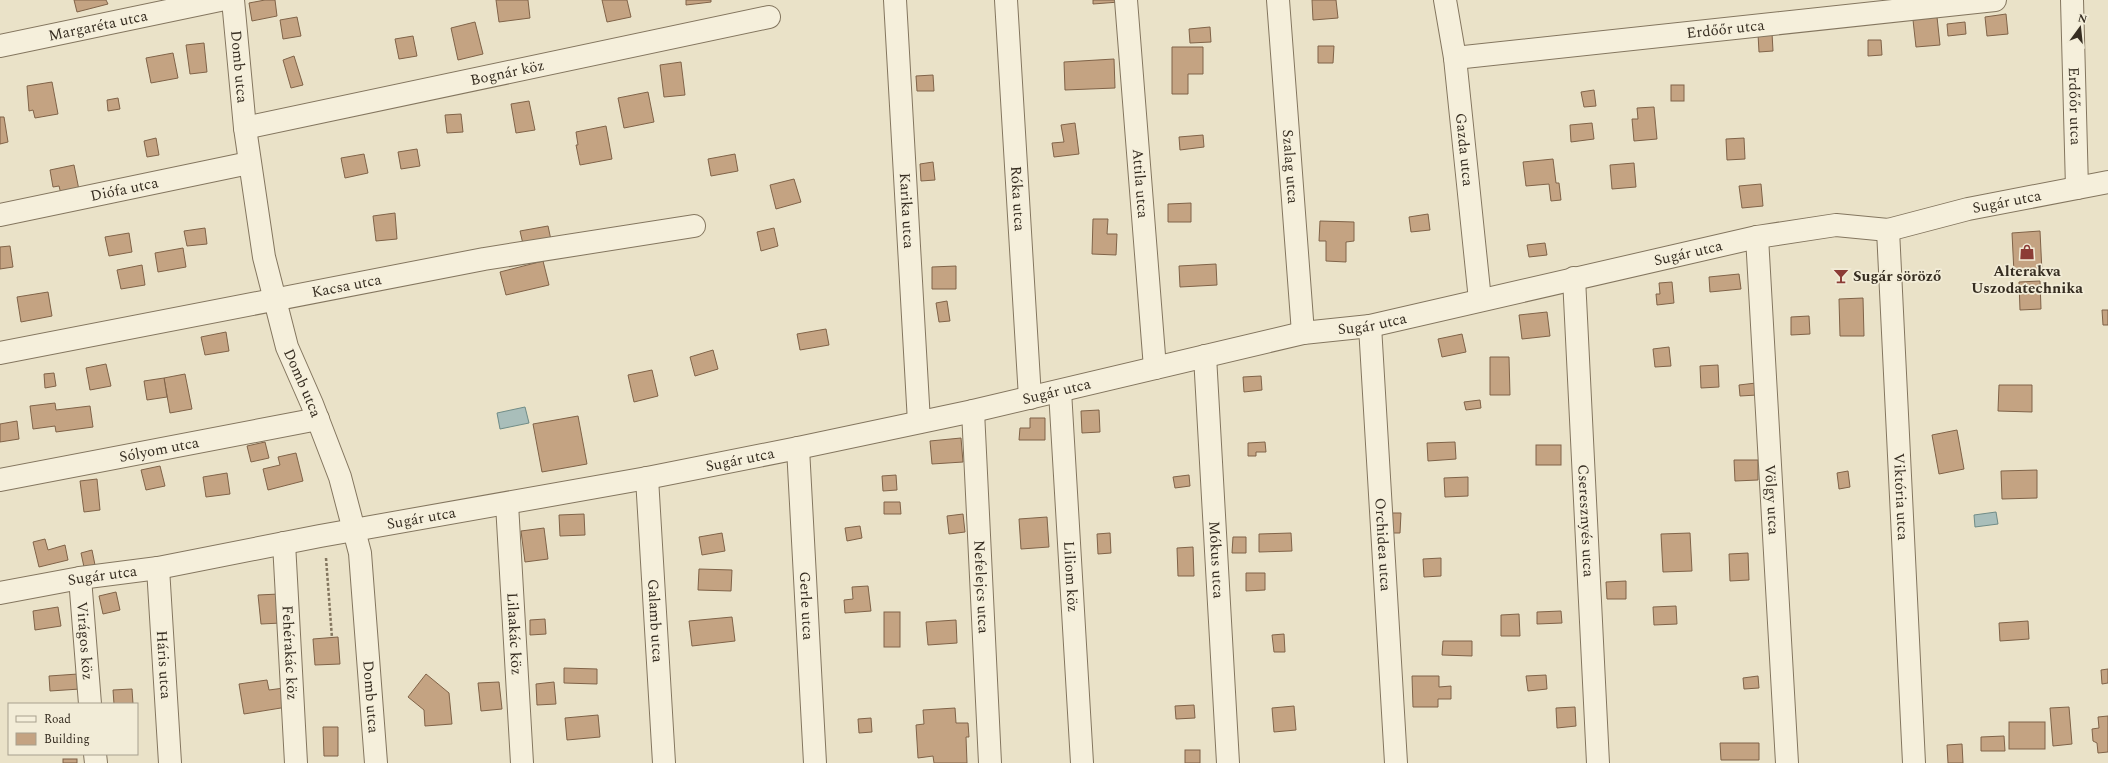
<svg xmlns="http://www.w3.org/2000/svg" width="2108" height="763" viewBox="0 0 2108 763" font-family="Spectral,serif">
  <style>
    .water { fill: #a9beba; stroke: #708c87 }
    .building { fill: #c4a382; stroke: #806348 }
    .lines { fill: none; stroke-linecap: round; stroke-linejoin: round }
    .minor-casing { stroke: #84765f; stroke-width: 24 }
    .path { stroke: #84765f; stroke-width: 2.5; stroke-dasharray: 3 2; stroke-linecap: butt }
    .minor { stroke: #f5efdb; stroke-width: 22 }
    .labels { text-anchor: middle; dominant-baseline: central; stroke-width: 3.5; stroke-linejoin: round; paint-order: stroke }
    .street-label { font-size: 15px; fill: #362d21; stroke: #f2ecd7 }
    .poi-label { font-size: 15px; font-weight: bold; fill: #362d21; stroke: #f2ecd7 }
  </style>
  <rect width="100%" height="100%" fill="#eae2c8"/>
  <g class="water">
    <path d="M525 407 529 423 500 429 497 413Z"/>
    <path d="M1996 512 1998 524 1975 527 1974 515Z"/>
  </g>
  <g class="building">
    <path d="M74 0H106L108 4 77 12Z"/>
    <path d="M265 0H275L277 16 252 21 249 3Z"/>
    <path d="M496 0H528L530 18 499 22Z"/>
    <path d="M602 0H627L631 17 607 22Z"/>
    <path d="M686 0H711V2L686 5Z"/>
    <path d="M1093 0H1119V2L1093 4Z"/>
    <path d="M1312 0H1336L1338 18 1313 20Z"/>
    <path d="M2006 14 2008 34 1987 36 1985 17Z"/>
    <path d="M297 17 301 36 283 39 280 20Z"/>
    <path d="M1937 17 1940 45 1916 47 1913 20Z"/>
    <path d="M475 22 483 54 458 60 451 28Z"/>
    <path d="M1965 22 1966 34 1948 36 1947 24Z"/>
    <path d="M1210 27 1211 42 1190 43 1189 29Z"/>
    <path d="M1772 33 1773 51 1759 52 1758 34Z"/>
    <path d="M413 36 417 56 399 59 395 39Z"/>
    <path d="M1868 40H1881L1882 55 1868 56Z"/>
    <path d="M204 43 207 72 190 74 186 45Z"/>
    <path d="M1318 46H1334L1333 63H1318Z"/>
    <path d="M1172 47H1203V74H1188V94H1172Z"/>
    <path d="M173 53 178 78 151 83 146 58Z"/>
    <path d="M294 56 303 85 291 88 283 60Z"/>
    <path d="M1114 59 1115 88 1065 90 1064 62Z"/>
    <path d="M681 62 685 95 664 97 660 65Z"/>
    <path d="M933 75 934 91H917L916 76Z"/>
    <path d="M52 82 58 114 35 118 33 110 29 111 27 86Z"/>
    <rect x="1671" y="85" width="13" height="16"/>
    <path d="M1594 90 1596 106 1584 107 1581 92Z"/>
    <path d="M648 92 654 122 624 128 618 98Z"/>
    <path d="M118 98 120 109 108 111 107 100Z"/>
    <path d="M529 101 535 130 516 133 511 104Z"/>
    <path d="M1654 107 1657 139 1634 141 1632 119H1638L1637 108Z"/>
    <path d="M461 114 463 132 447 133 445 115Z"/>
    <path d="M0 117H4L8 142 0 144Z"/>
    <path d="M1075 123 1079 154 1054 157 1052 143 1064 142 1061 125Z"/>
    <path d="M1592 123 1594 139 1571 142 1570 125Z"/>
    <path d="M606 126 612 159 580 165 576 145H578L576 132Z"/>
    <path d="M1203 135 1204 147 1180 150 1179 137Z"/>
    <path d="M156 138 159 155 147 157 144 141Z"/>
    <path d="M1744 138 1745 159 1727 160 1726 139Z"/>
    <path d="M417 149 420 166 401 169 398 152Z"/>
    <path d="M364 154 368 173 345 178 341 158Z"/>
    <path d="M735 154 738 171 711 176 708 159Z"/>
    <path d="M1553 159 1556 183H1559L1561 200 1551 201 1549 184 1526 186 1523 162Z"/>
    <path d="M933 162 935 180 921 181 920 164Z"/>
    <path d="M1634 163 1636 187 1612 189 1610 165Z"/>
    <path d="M74 165 79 190 61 194 59 186 53 187 50 170Z"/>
    <path d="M794 179 801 202 776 209 770 185Z"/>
    <path d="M1761 184 1763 206 1742 208 1739 186Z"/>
    <path d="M1191 203V222H1168V204Z"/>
    <path d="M395 213 397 239 376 241 373 216Z"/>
    <path d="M1428 214 1430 230 1411 232 1409 217Z"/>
    <path d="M1093 219H1108L1107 234H1117L1116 255 1092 254Z"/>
    <path d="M1320 221 1354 222V241L1346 242V262L1326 261V241H1319Z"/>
    <path d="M548 226 551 240 523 244 520 231Z"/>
    <path d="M205 228 207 244 187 246 184 231Z"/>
    <path d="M774 228 778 246 761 251 757 232Z"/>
    <path d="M2040 231 2042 272 2014 273 2012 233Z"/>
    <path d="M129 233 132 252 109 256 105 237Z"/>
    <path d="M1545 243 1547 255 1529 257 1527 245Z"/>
    <path d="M10 246 13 267 0 269V247Z"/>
    <path d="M183 248 186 267 158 272 155 253Z"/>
    <path d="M543 261 549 285 506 295 500 272Z"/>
    <path d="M1216 264 1217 285 1180 287 1179 266Z"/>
    <path d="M142 265 145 285 121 289 117 270Z"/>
    <path d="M956 266V289H932V267Z"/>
    <path d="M1739 274 1741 289 1710 292 1709 277Z"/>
    <path d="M2040 281 2041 309 2020 310 2019 282Z"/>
    <path d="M1672 282 1674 303 1657 305 1656 294H1660L1659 283Z"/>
    <path d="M48 292 52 316 21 322 17 297Z"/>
    <path d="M1863 298 1864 336H1840L1839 299Z"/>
    <path d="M947 301 950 321 939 322 936 303Z"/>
    <path d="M2102 310H2108V325H2103Z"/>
    <path d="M1547 312 1550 336 1522 339 1519 315Z"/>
    <path d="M1809 316 1810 334 1791 335V317Z"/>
    <path d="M826 329 829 345 800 350 797 334Z"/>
    <path d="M226 332 229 351 205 355 201 337Z"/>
    <path d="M1462 334 1466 352 1442 357 1438 339Z"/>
    <path d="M1669 347 1671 366 1655 367 1653 349Z"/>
    <path d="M713 350 718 369 695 376 690 357Z"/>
    <path d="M1490 357H1509L1510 395H1490Z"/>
    <path d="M106 364 111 386 90 390 86 368Z"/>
    <path d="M1718 365 1719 387 1701 388 1700 366Z"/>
    <path d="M652 370 658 396 634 402 628 375Z"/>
    <path d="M54 373 56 386 45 388 44 374Z"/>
    <path d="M185 374 192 409 170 413 164 378Z"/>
    <path d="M1261 376 1262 390 1244 392 1243 377Z"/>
    <path d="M164 378 167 397 147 400 144 381Z"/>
    <path d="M1756 383 1757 395 1740 396 1739 385Z"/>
    <path d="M1999 385H2032V412L1998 411Z"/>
    <path d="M1480 400 1481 408 1466 410 1464 402Z"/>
    <path d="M55 403 56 410 90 406 93 427 56 432 55 426 33 429 30 406Z"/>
    <path d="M1099 410 1100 432 1082 433 1081 411Z"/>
    <path d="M578 416 587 464 542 472 533 424Z"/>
    <path d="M1030 418H1045V440H1019L1020 428H1030Z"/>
    <path d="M17 421 19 439 0 442V424Z"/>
    <path d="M1957 430 1964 469 1939 474 1932 435Z"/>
    <path d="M961 438 963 462 932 464 930 441Z"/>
    <path d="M265 442 269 458 251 462 247 446Z"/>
    <path d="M1265 442 1266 452H1256V456H1248V443Z"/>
    <path d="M1455 442 1456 459 1428 461 1427 443Z"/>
    <rect x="1536" y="445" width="25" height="20"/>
    <path d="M296 453 303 481 268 490 263 469 280 465 278 457Z"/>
    <path d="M1734 460H1758V480L1735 481Z"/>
    <path d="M160 466 165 486 146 490 141 470Z"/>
    <path d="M2037 470V498L2002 499 2001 471Z"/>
    <path d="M1848 471 1850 487 1839 489 1837 473Z"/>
    <path d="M227 473 230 494 206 497 203 477Z"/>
    <path d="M896 475 897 490 883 491 882 476Z"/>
    <path d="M1189 475 1190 486 1175 488 1173 477Z"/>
    <path d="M1468 477V496L1445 497 1444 478Z"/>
    <path d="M97 479 100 510 84 512 80 481Z"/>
    <path d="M884 502H900L901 514H884Z"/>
    <path d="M1390 513H1401L1400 533H1389Z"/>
    <path d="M584 514 585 535 560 536 559 515Z"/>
    <path d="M963 514 965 532 949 534 947 516Z"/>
    <path d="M1047 517 1049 547 1021 549 1019 519Z"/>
    <path d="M860 526 862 538 847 541 845 528Z"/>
    <path d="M544 528 548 559 525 562 521 531Z"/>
    <path d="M722 533 725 551 702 555 699 537Z"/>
    <path d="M1110 533 1111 553 1098 554 1097 534Z"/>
    <path d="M1291 533 1292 551 1259 552V534Z"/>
    <path d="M1690 533 1692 571 1663 572 1661 534Z"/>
    <path d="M1233 537H1246V553H1232Z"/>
    <path d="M45 539 48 550 65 545 68 560 39 567 33 542Z"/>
    <path d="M1193 547 1194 576H1178L1177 548Z"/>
    <path d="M92 550 95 565 84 567 81 553Z"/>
    <path d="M1748 553 1749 580 1730 581 1729 554Z"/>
    <path d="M1441 558V576L1424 577 1423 559Z"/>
    <path d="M699 569 732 570 731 591 698 590Z"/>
    <path d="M1246 573H1265V590L1246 591Z"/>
    <path d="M1626 581V599H1607L1606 582Z"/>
    <path d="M868 586 871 611 845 613 844 600 853 599 852 587Z"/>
    <path d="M116 592 120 610 103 614 99 596Z"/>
    <path d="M279 594 281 623 261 624 258 595Z"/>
    <path d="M1676 606 1677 624 1654 625 1653 607Z"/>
    <path d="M58 607 61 626 35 630 33 611Z"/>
    <path d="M1561 611 1562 623 1537 624V612Z"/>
    <rect x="884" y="612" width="16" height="35"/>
    <path d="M1519 614 1520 636H1501V615Z"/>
    <path d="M732 617 735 641 692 646 689 621Z"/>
    <path d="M545 619 546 634 530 635V620Z"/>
    <path d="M956 620 957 643 928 645 926 622Z"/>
    <path d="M2028 621 2029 639 2000 641 1999 623Z"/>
    <path d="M1284 634 1285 652H1274L1272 635Z"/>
    <path d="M338 637 340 664 315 665 313 639Z"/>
    <path d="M1443 641H1472V656L1442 655Z"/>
    <path d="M564 668 597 669V684L564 683Z"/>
    <path d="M2108 669V683L2102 684 2101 670Z"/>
    <path d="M78 674 80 689 50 691 49 676Z"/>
    <path d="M426 674 449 693 452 724 425 726 424 710 408 697Z"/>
    <path d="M1546 675 1547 689 1528 691 1526 676Z"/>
    <path d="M1412 676H1439V687L1451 686V699H1438V707H1413Z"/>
    <path d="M1758 676 1759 688 1744 689 1743 678Z"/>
    <path d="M267 680 269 690 284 688 287 707 244 714 239 684Z"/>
    <path d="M499 682 502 709 481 711 478 683Z"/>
    <path d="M554 682 556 704 537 705 536 684Z"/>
    <path d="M132 689 133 704H114L113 690Z"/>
    <path d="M1194 705 1195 718 1176 719 1175 706Z"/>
    <path d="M1294 706 1296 730 1274 732 1272 708Z"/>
    <path d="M1575 707 1576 726 1557 728 1556 708Z"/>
    <path d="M2069 707 2072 744 2053 746 2050 708Z"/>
    <path d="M955 708 956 723H968L969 737H966L967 763H934L933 756 918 758 916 725 924 724 923 710Z"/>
    <path d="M598 715 600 737 567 740 565 718Z"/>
    <path d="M2108 716V752L2098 753 2097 743 2093 741 2092 729 2099 728 2098 717Z"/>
    <path d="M871 718 872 732 859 733 858 719Z"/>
    <rect x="2009" y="722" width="36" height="27"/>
    <path d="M323 727H338V756H324Z"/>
    <path d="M2004 736 2005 751H1981V737Z"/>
    <path d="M1720 743H1759V760H1721Z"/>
    <path d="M1962 744 1963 763H1948L1947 745Z"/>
    <rect x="1185" y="750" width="15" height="13"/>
    <rect x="63" y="759" width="14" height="4"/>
  </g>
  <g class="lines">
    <defs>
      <g id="minor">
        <path id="s1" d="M233 0 245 128 264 257 287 347 312 404 340 477 360 553 376 763"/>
        <path id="s2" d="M895 0 919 422"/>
        <path id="s3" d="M1006 0 1030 398"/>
        <path id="s4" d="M1126 0 1155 368"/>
        <path id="s5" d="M1278 0 1303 333"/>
        <path id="s6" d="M1445 0 1455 58 1480 300"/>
        <path id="s7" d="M2072 0 2077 188"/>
        <path id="s8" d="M0 46 220 0"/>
        <path id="s9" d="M1455 58 1995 0"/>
        <path id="s10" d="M245 128 769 17"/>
        <path id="s11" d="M0 215 249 163"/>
        <path id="s12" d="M1888 230 1914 763"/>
        <path id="s13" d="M1757 237 1787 763"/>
        <path id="s14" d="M1574 278 1598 763"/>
        <path id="s15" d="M1370 326 1396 763"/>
        <path id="s16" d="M0 353 484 259 694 226"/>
        <path id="s17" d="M1205 356 1228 763"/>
        <path id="s18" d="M1060 391 1082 763"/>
        <path id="s19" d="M973 411 990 763"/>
        <path id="s20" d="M798 448 815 763"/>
        <path id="s21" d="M647 478 664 763"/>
        <path id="s22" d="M0 480 318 419"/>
        <path id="s23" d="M507 504 522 763"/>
        <path id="s24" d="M284 543 296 763"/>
        <path id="s25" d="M158 568 170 763"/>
        <path id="s26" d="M80 578 90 704"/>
        <path id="s27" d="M0 593 80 578 158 568 320 536 647 478 798 448 973 411 1303 333 1370 326 1757 237 1836 225 1888 230 1968 209 2108 182"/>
        <path d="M95 754 96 763"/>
      </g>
    </defs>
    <use href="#minor" class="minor-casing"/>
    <path class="path" d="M326 558 332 638"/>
    <use href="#minor" class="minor"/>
  </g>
  <defs>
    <symbol id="shop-bare" viewBox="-9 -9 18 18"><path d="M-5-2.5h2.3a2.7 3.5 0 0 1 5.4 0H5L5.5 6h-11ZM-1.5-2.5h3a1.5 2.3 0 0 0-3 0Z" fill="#8c3c36" stroke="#f2ecd7" stroke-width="2.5" paint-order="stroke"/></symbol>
    <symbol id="bar-bare" viewBox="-9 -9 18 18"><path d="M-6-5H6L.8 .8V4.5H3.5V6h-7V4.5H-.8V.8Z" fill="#8c3c36" stroke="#f2ecd7" stroke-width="2.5" paint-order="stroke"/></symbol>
  </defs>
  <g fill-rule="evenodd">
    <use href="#shop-bare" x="2016" y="241" width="22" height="22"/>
    <use href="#bar-bare" x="1830" y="265" width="22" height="22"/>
  </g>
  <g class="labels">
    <g class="street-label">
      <text stroke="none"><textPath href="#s8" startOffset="100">Margaréta utca</textPath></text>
      <text stroke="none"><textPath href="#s9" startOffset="272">Erdőőr utca</textPath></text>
      <text stroke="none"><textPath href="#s1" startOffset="67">Domb utca</textPath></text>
      <text stroke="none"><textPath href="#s10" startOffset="268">Bognár köz</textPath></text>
      <text stroke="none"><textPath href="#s7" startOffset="106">Erdőőr utca</textPath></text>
      <text stroke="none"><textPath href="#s6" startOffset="151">Gazda utca</textPath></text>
      <text stroke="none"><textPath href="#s5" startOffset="167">Szalag utca</textPath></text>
      <text stroke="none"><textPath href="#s4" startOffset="184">Attila utca</textPath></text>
      <text stroke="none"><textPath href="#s11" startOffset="127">Diófa utca</textPath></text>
      <text stroke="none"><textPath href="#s3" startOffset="199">Róka utca</textPath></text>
      <text stroke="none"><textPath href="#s27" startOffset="2048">Sugár utca</textPath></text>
      <text stroke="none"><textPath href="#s2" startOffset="211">Karika utca</textPath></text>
      <text stroke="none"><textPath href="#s27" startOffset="1723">Sugár utca</textPath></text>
      <text stroke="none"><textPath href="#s16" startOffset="353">Kacsa utca</textPath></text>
      <text stroke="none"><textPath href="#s27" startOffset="1399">Sugár utca</textPath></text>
      <text stroke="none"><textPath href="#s1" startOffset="391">Domb utca</textPath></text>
      <text stroke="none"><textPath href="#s27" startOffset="1076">Sugár utca</textPath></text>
      <text stroke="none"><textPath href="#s22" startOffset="162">Sólyom utca</textPath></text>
      <text stroke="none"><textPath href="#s27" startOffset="752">Sugár utca</textPath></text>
      <text stroke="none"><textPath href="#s12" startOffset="267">Viktória utca</textPath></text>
      <text stroke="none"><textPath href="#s13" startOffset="263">Völgy utca</textPath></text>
      <text stroke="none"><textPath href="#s27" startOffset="428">Sugár utca</textPath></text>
      <text stroke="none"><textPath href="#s14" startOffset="243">Cseresznyés utca</textPath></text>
      <text stroke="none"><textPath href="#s15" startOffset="219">Orchidea utca</textPath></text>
      <text stroke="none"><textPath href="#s17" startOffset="204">Mókus utca</textPath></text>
      <text stroke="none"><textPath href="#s27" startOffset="104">Sugár utca</textPath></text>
      <text stroke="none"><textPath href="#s18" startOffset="186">Liliom köz</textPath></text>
      <text stroke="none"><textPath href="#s19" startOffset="176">Nefelejcs utca</textPath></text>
      <text stroke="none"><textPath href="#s20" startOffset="158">Gerle utca</textPath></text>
      <text stroke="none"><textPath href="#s21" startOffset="143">Galamb utca</textPath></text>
      <text stroke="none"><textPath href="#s23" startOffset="130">Lilaakác köz</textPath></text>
      <text stroke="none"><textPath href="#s26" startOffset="63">Virágos köz</textPath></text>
      <text stroke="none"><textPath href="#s24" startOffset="110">Fehérakác köz</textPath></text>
      <text stroke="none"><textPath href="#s25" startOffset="97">Háris utca</textPath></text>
      <text stroke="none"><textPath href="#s1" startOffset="715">Domb utca</textPath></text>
    </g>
    <g class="poi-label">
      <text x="2027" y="271">Alterakva<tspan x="2027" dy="17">Uszodatechnika</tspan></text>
      <text x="1853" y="276" text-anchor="start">Sugár söröző</text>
    </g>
  </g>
  <rect x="8" y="703" width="130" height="52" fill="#f2ecd7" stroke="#a7a08e"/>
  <rect x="16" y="716" width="20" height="6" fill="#f5efdb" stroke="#a7a08e"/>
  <text x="44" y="723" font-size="12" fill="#362d21">Road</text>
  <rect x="16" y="733" width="20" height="12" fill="#c4a382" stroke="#a7a08e"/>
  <text x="44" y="743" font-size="12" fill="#362d21">Building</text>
  <g transform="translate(2080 28) rotate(15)" stroke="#f2ecd7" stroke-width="3" paint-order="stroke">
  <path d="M0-3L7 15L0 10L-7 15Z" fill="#362d21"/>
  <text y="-6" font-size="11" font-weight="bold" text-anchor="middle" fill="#362d21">N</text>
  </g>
</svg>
